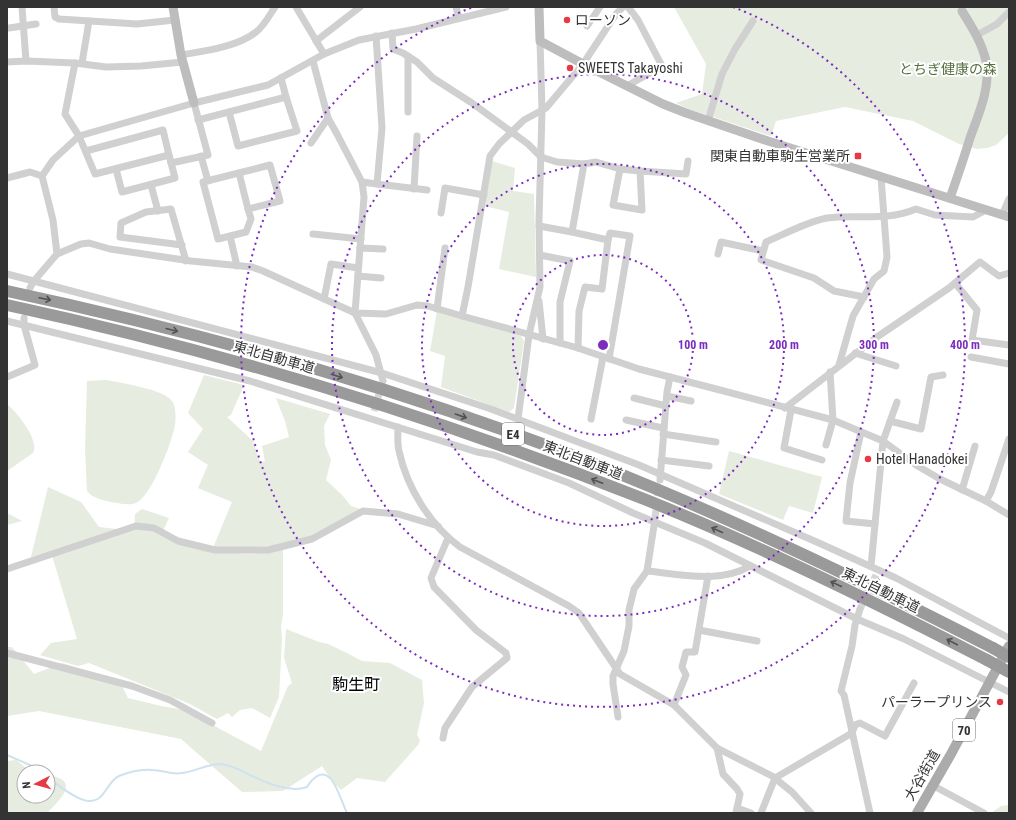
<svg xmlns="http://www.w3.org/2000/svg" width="1016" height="820" viewBox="0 0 1016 820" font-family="'Roboto Condensed','Noto Sans JP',sans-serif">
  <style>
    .green { fill: #e6ecdf }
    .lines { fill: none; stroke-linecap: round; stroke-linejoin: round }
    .stream { stroke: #cfe2ee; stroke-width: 2 }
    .street-tunnel { stroke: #d6d6d6; stroke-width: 7; stroke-dasharray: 7 3.5; stroke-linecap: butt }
    .street { stroke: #d0d0d0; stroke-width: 7 }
    .secondary { stroke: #bdbdbd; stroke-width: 9 }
    .primary { stroke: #ababab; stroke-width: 10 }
    .highway { stroke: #9a9a9a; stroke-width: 12 }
    .highway-bridge { stroke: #9a9a9a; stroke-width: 12 }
    .oneway { stroke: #525252 }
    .ring { fill: none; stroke: #7b2cbf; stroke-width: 2; stroke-dasharray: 2 4 }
    .poi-dot { fill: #e63946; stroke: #fff; stroke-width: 1.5 }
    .labels { text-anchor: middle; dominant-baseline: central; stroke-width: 4; stroke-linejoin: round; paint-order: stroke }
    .shield { fill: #fff; stroke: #707070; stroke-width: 1 }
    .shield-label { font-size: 13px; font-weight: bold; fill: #333 }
    .poi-label { font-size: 14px; fill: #333; stroke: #fff; text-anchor: start }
    .park-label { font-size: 14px; fill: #56703f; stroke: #fff }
    .street-label { font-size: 14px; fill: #333; stroke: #fff }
    .quarter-label { font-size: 16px; fill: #000; stroke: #fff }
    .centre { fill: #7b2cbf; stroke: #fff; stroke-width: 2 }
    .ring-label { font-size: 12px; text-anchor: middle; font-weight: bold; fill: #7b2cbf; stroke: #fff; stroke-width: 4; stroke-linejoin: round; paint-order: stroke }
  </style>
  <rect width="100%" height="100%" fill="#fff"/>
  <g class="green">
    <path d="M674 7H1009V133L996 145 987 148 977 149 959 144 913 121 845 107 776 121 771 136 689 109 676 103 702 94 706 64Z"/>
    <path d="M492 161 515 168 513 191 534 194 536 277 499 269 509 212 485 206Z"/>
    <path d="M437 311 521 336 524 341 514 408 509 412 441 387 445 356 430 351Z"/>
    <path d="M204 375 244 385 231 415 227 417 253 441 260 462 265 461 262 446 289 437 285 421 276 398 330 414 324 426 325 445 331 460 326 480 342 495 351 506 360 509 305 540 277 546 213 548 232 502 198 488 208 465 188 452 203 429 188 413Z"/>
    <path d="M106 380C121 383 163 389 172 401 176 406 176 419 175 425 172 442 151 497 136 503 128 506 119 503 111 502 103 500 92 498 87 491L85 450 87 381Z"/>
    <path d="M7 404C17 412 40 441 33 453L7 471Z"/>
    <path d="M729 451 822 477 813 513 789 506 783 520 719 494Z"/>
    <path d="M48 487 81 502 99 527 134 531 135 514 142 509 169 518 162 533 217 552 253 554 283 549V614L281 627 282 639 279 697 270 718 252 708 240 710 232 717 228 713 217 719 190 704 89 663 78 666 40 655 51 643 77 639 51 552 31 557Z"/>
    <path d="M7 513 22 521 7 525Z"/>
    <path d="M286 629 319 642 328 644 345 652 362 661 390 663 422 680 424 703 417 735 420 740 418 745 385 782 357 778 341 790 332 781 322 766 283 791 242 792 181 739 39 711 7 716V647H12L34 674 62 663 119 680 128 698 161 706 190 711 220 729 261 751 288 686 292 683 284 658Z"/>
    <path d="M16 760 31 772H24V796H48V775C81 780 61 799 47 813H7V761Z"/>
    <path d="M1009 805V813H991L1001 806Z"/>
  </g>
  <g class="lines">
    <g class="stream">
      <path d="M7 755 30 765 39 772"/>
      <path d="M48 778C58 785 76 800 88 801 106 802 105 783 119 776 129 772 142 769 152 770 164 770 169 775 182 773 194 772 205 765 218 764 231 764 241 771 252 776 268 784 290 793 307 787 312 779 321 769 330 778 336 783 343 805 347 813"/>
    </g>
    <g class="street-tunnel">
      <path d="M374 411 381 387"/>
      <path d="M655 517 659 487"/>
      <path d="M860 609 876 575"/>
    </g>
    <g class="street">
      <path d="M22 7 26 61"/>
      <path d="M54 7 55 17 59 19 137 24 175 20"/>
      <path d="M296 7 324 54"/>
      <path d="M456 7 459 18"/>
      <path d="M623 7 616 14 583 64 546 108 524 120 499 144 490 156 468 287 462 316 578 348 639 369 720 390 833 420 883 441 916 465 940 479 986 501 1009 515"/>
      <path d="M587 26 600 7"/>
      <path d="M9 28 36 24"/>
      <path d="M392 33 393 49 403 53 417 62 433 78 472 103 528 144 541 157 557 162 584 164 596 162 620 169 640 171 642 210 613 205 620 169"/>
      <path d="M977 35 997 24 1009 12"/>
      <path d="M376 36 382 128 377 184 362 182 364 197 355 313 376 355 383 381"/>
      <path d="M316 41 360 7"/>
      <path d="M181 55C205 51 237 47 256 32 264 26 269 16 275 7"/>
      <path d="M313 61 328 118 337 134 362 182"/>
      <path d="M7 62 26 61 75 63 106 67 141 66 183 62"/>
      <path d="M75 63 65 114 79 136 95 174 169 155 175 178 122 192 116 169"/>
      <path d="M82 63 89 21"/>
      <path d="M281 78 286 97"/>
      <path d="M627 86 662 66 638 20 628 7"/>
      <path d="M408 112V56"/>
      <path d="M198 120 286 97 297 131 238 146 229 112"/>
      <path d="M708 121 722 74 735 49 753 21"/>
      <path d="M311 143 328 118"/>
      <path d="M86 151 163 130 169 155"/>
      <path d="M201 156 208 181"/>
      <path d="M171 163 208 155 194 103"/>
      <path d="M640 171 686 174 688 161"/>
      <path d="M239 173 248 209"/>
      <path d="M7 178 30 172 42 176 53 160 79 136 194 103 268 85 324 54 359 40 416 29 506 7"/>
      <path d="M377 184 427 190"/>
      <path d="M151 185 158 211"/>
      <path d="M414 189 417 136"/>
      <path d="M441 213 445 188 484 195"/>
      <path d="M1002 215 1009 199"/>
      <path d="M539 226 572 232 584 164"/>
      <path d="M572 232 608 240"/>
      <path d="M313 234 361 239"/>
      <path d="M230 236 246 232 251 219 248 209 280 201 270 165 203 182 218 239 230 236 237 266"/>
      <path d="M182 245 120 237 121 223 146 212 171 209 186 261"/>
      <path d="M360 248 383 249"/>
      <path d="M57 254 81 244 89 243 110 249 191 261 252 267 263 271 355 313 386 314 417 305 428 306 462 316"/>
      <path d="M718 254 721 242 763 251"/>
      <path d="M540 255 570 261 560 302V343"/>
      <path d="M7 274 382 373 491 409 639 465 819 543 896 578 1009 638"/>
      <path d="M358 276 381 278"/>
      <path d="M955 283 977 310 972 340 1009 345"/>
      <path d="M30 288 33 282 57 254 53 220 42 176"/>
      <path d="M864 297 834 291 814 278 761 260 766 242C785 234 806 222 827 218 858 214 885 222 916 209L935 215 973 217 986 210"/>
      <path d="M324 299 331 264 358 268"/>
      <path d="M539 301 543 339"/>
      <path d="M437 309 445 248"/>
      <path d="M7 321 250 381 477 452 494 455 569 483 633 513 705 543 857 619 904 639 1009 692"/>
      <path d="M578 348 579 311 585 287 602 289 608 240 610 233 630 236 609 359"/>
      <path d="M855 353 896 366"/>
      <path d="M971 357 1009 364"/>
      <path d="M839 365 853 316 874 279 884 271 887 257 881 177"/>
      <path d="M7 377 35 365 24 325V318"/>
      <path d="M667 396 691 401"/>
      <path d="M634 398 666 406"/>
      <path d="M785 408 877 337 949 288 980 262 999 276 1009 273"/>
      <path d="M791 410 784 448 822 460"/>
      <path d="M518 419 529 335 540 287 539 221 542 110 540 41"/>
      <path d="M591 419 603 357"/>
      <path d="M626 420 663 428"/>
      <path d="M890 421 921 429 931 377 943 375"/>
      <path d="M398 427C398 435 397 443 399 451 407 488 430 525 460 547L569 606 579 613 620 674 674 705 717 748 772 776 792 792 811 813"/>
      <path d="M861 432 850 483 846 521 875 524"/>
      <path d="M663 434 716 442"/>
      <path d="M826 445 833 420 830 372"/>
      <path d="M661 460 709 466"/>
      <path d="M660 480 667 392 670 377"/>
      <path d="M962 490 975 446"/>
      <path d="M986 501 991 492 1009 439"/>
      <path d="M871 566 883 441 897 402"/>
      <path d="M7 569 136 526 154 528 178 541 215 550H268L312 539 363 511 398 514 438 526"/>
      <path d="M647 571C680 574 720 584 750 566"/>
      <path d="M860 609 855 625 852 646 841 691 844 695 870 813"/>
      <path d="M699 630 757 641"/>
      <path d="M7 653 132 686 170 700 212 723"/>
      <path d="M674 705 686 675 682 667 686 652H695L708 576"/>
      <path d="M618 717 613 684V676L624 651 629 626V610L634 589 647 571 655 519"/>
      <path d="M443 738 445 728 472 687 507 658 506 653 476 630 434 587 431 578 448 538"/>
      <path d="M717 748 723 774 737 789 740 794 736 813"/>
      <path d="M932 785 984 813"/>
      <path d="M737 808 751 813"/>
      <path d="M761 813 775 778 852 733 855 725 860 723 885 736 914 683"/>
    </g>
    <g class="secondary">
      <path d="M173 7 181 55 194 103"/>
      <path d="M539 7 540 41 583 64 663 104 686 113 768 141 1009 217"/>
      <path d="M950 198C957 178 964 158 970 138 979 113 991 87 986 61 982 43 972 27 962 11"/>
    </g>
    <path class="primary" d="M917 813 951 754 1009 646"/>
    <g class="highway">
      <path d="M7 291C227 338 446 401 654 488 769 536 882 591 993 648"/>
      <path d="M7 305C225 352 437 417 644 499 761 546 875 602 987 660"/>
    </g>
    <g class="highway-bridge">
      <path d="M993 648 1009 657"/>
      <path d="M987 660 1009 672"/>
    </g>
  </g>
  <defs><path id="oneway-shaft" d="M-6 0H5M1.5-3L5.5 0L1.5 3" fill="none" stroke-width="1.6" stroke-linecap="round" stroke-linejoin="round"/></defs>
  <g class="oneway">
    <use href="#oneway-shaft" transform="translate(45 299) rotate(12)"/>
    <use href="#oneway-shaft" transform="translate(172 330) rotate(14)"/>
    <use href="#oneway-shaft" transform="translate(337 376) rotate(17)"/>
    <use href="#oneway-shaft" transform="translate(461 416) rotate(19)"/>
    <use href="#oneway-shaft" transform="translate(597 481) rotate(-159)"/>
    <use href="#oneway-shaft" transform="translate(717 530) rotate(-156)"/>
    <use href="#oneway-shaft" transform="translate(836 584) rotate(-155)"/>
    <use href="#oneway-shaft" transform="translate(952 642) rotate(-152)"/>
  </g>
  <g class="ring">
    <circle cx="603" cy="345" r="90"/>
    <circle cx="603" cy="345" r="181"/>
    <circle cx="603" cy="345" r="271"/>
    <path d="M733 7A362 362 0 1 1 473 7"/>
  </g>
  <g class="poi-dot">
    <circle cx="567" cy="20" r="4"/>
    <circle cx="570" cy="68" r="4"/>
    <rect x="854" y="152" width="8" height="8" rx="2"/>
    <circle cx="868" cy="459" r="4"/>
    <circle cx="1000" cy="702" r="4"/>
  </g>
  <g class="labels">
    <g class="shield">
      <rect x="502" y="423" width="22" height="22" rx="3"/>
      <rect x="953" y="719" width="22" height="22" rx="3"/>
    </g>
    <g class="shield-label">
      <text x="513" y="434">E4</text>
      <text x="964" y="730">70</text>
    </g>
    <g class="poi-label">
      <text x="575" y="20">ローソン</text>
      <text x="578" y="68">SWEETS Takayoshi</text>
      <text x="850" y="156" text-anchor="end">関東自動車駒生営業所</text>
      <text x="876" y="459">Hotel Hanadokei</text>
      <text x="992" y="702" text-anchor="end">パーラープリンス</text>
    </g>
    <g class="park-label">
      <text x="948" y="69">とちぎ健康の森</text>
    </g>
    <g class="street-label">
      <text transform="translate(274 357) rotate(16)">東北自動車道</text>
      <text transform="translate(583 460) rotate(21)">東北自動車道</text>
      <text transform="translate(881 590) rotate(26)">東北自動車道</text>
      <text transform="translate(922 775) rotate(-60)">大谷街道</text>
    </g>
    <g class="quarter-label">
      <text x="356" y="684">駒生町</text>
    </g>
  </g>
  <circle cx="603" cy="345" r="6" class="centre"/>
  <g class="ring-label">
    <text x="693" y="349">100 m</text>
    <text x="784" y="349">200 m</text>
    <text x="874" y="349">300 m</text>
    <text x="965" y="349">400 m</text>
  </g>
  <rect width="1016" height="820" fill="none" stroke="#333333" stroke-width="16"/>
  <g transform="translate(36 784) rotate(264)"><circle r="19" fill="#ffffff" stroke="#adadad"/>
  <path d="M0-3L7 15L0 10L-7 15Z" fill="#e63946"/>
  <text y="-6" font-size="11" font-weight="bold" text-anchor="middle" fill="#333333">N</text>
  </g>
</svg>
